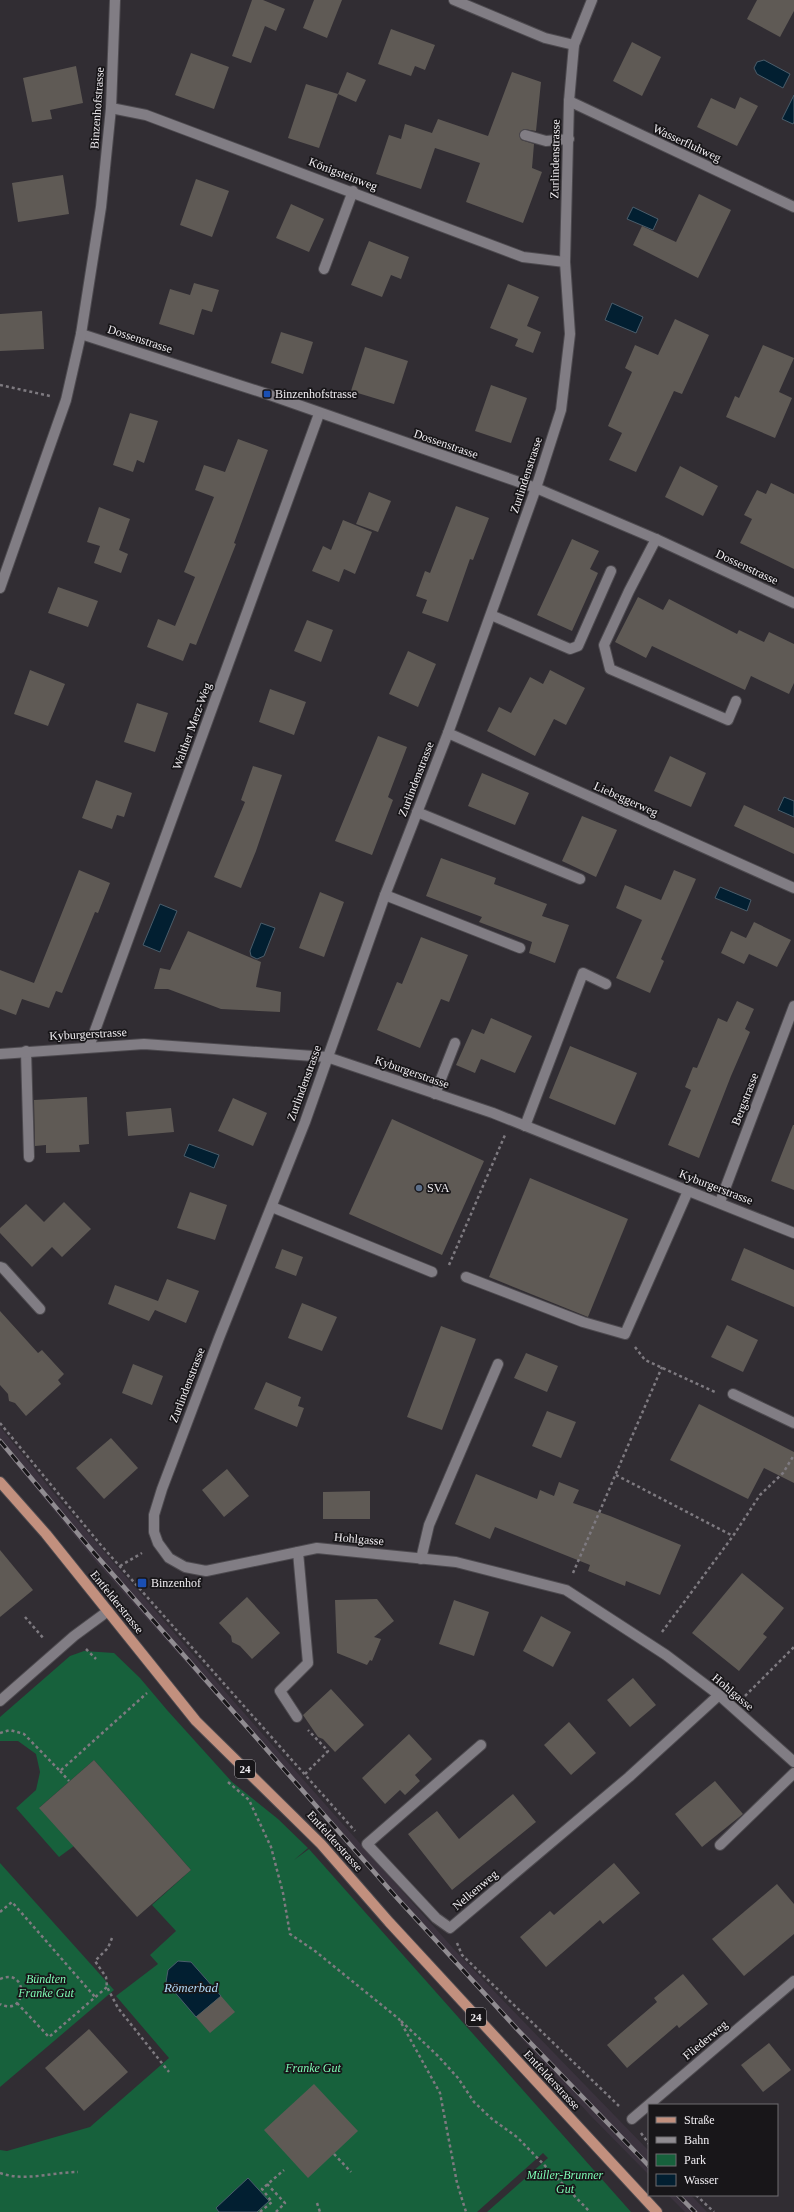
<svg xmlns="http://www.w3.org/2000/svg" width="794" height="2212" viewBox="0 0 794 2212" font-family="Georgia,serif">
  <style>
    .built { fill: #3b333e }
    .green { fill: #17613c }
    .water { fill: #021f31; stroke: #4a5d6b }
    .building { fill: #5f5a55 }
    .lines { fill: none; stroke-linecap: round; stroke-linejoin: round }
    .service-casing { stroke: #4d4a4f; stroke-width: 12 }
    .minor-casing { stroke: #4d4a4f; stroke-width: 12 }
    .primary-casing { stroke: #4d4a4f; stroke-width: 12 }
    .path { stroke: #7e7a80; stroke-width: 2.5; stroke-dasharray: 3 3; stroke-linecap: butt }
    .service { stroke: #817d84; stroke-width: 10 }
    .minor { stroke: #817d84; stroke-width: 10 }
    .primary { stroke: #c2907e; stroke-width: 10 }
    .rail-casing { stroke: #908c91; stroke-width: 4.5 }
    .rail { stroke: #181619; stroke-width: 3; stroke-dasharray: 9; stroke-linecap: butt }
    .transit-dot { fill: #1a4fb4; stroke: #181619; stroke-width: 1.5 }
    .service-dot { fill: #5c6f8a; stroke: #181619; stroke-width: 1.5 }
    .labels { text-anchor: middle; dominant-baseline: central; stroke-width: 3.5; stroke-linejoin: round; paint-order: stroke }
    .shield { fill: #181619; stroke: #b0adb1; stroke-width: 1 }
    .shield-label { font-size: 11px; font-weight: bold; fill: #f1eef2 }
    .street-label { font-size: 12px; fill: #f1eef2; stroke: #181619 }
    .poi-label { font-size: 12px; fill: #f1eef2; stroke: #181619; text-anchor: start }
    .park-label { font-size: 12px; font-style: italic; fill: #7efcb5; stroke: #181619 }
    .water-label { font-size: 13px; font-style: italic; fill: #b0d9f7; stroke: #181619 }
  </style>
  <rect width="100%" height="100%" fill="#312d33"/>
  <g class="built">
    <path d="M0 1427 61 1502 229 1696 460 1956 649 2151V2175L589 2114 97 1563 0 1445Z"/>
    <path d="M668 2195H691L707 2212H685Z"/>
  </g>
  <g class="green">
    <path d="M84 1651 114 1653 140 1678 167 1710 232 1782 278 1819 308 1848 294 1860 309 1849 631 2212H487L548 2158 543 2153 477 2212H0V2150L7 2151 90 2127 169 2058 116 1996 158 1964 150 1955 176 1931 152 1905 191 1870 94 1760 40 1807 74 1846 59 1857 16 1808 36 1790 40 1772 36 1754 18 1741H0V1717L70 1656Z"/>
    <path d="M0 1863 114 1990 0 2087Z"/>
  </g>
  <g class="water">
    <path d="M764 60 790 74 783 88 757 74 754 68 757 62Z"/>
    <path d="M794 95V122L793 124 782 119Z"/>
    <path d="M633 207 658 219 653 230 627 219Z"/>
    <path d="M612 303 643 317 636 333 605 320Z"/>
    <path d="M784 797 794 801V817L778 810Z"/>
    <path d="M720 887 751 900 747 911 715 898Z"/>
    <path d="M160 904 177 911 160 952 143 945Z"/>
    <path d="M261 923 275 928 264 956 257 959 251 956 250 951Z"/>
    <path d="M189 1144 219 1155 214 1168 184 1156Z"/>
    <path d="M178 1961 191 1962 221 1996 196 2017 166 1982 168 1970Z"/>
    <path d="M248 2178 269 2201 257 2212H219L216 2208Z"/>
  </g>
  <g class="building">
    <path d="M252 0H263L285 9 276 31 265 26 251 63 232 56Z"/>
    <path d="M314 0H342L327 38 303 28Z"/>
    <path d="M757 0H794V11L780 37 747 19Z"/>
    <path d="M391 29 435 45 425 70 415 66 411 76 378 64Z"/>
    <path d="M632 42 661 57 642 96 613 81Z"/>
    <path d="M191 53 229 67 214 109 175 95Z"/>
    <path d="M76 66 83 103 50 110 52 119 32 122 23 78Z"/>
    <path d="M347 72 366 80 356 102 338 94Z"/>
    <path d="M512 72 541 82 536 131 524 129 519 134 521 140 534 144 532 168 542 172 523 223 466 202 480 163 435 148 421 189 376 174 389 135 401 139 405 124 432 133 438 119 488 136Z"/>
    <path d="M306 84 338 94 319 148 288 138Z"/>
    <path d="M740 97 758 106 737 146 697 127 711 98 735 109Z"/>
    <path d="M63 175 69 214 18 222 12 183Z"/>
    <path d="M196 179 229 191 212 237 180 225Z"/>
    <path d="M699 194 731 210 698 278 633 245 642 226 676 242Z"/>
    <path d="M291 204 324 219 309 252 276 238Z"/>
    <path d="M369 241 409 257 401 279 391 275 382 297 351 285Z"/>
    <path d="M194 283 219 290 212 312 202 309 194 335 159 324 170 289 190 295Z"/>
    <path d="M508 284 539 297 527 326 541 332 533 353 515 346 518 339 490 328Z"/>
    <path d="M42 311 44 349 0 351V314Z"/>
    <path d="M675 319 709 335 682 394 674 391 636 472 609 460 622 433 608 426 632 372 625 368 635 345 658 355Z"/>
    <path d="M281 332 313 342 303 374 271 363Z"/>
    <path d="M763 345 794 358 779 392 792 398 775 438 726 417 735 396 739 398Z"/>
    <path d="M365 347 408 361 394 404 351 391Z"/>
    <path d="M491 385 527 398 511 443 475 431Z"/>
    <path d="M130 413 158 421 144 463 137 460 133 472 113 465Z"/>
    <path d="M238 439 268 450 234 543 236 544 196 645 190 643 183 661 147 647 158 619 175 626 195 577 184 572 214 497 195 490 204 465 225 472Z"/>
    <path d="M680 466 718 486 703 516 665 497Z"/>
    <path d="M771 483 794 494V569L740 543 752 519 744 515 757 490 766 494Z"/>
    <path d="M369 492 391 501 378 532 356 524Z"/>
    <path d="M456 506 489 518 473 560 470 559 448 622 422 613 427 600 416 596 425 571 430 573Z"/>
    <path d="M99 507 130 519 119 550 128 554 121 573 94 563 100 546 87 542Z"/>
    <path d="M343 520 372 532 355 574 344 569 339 582 312 571 323 546 331 550Z"/>
    <path d="M572 539 599 551 590 569 598 573 572 631 537 615Z"/>
    <path d="M58 587 98 601 88 627 48 613Z"/>
    <path d="M638 597 663 610 669 599 737 634 739 630 764 642 769 632 794 644V683L789 694 751 676 745 690 652 646 646 658 615 642Z"/>
    <path d="M307 620 333 630 321 662 294 651Z"/>
    <path d="M408 651 436 664 418 707 389 694Z"/>
    <path d="M30 670 65 684 48 726 14 714Z"/>
    <path d="M550 670 585 688 566 725 554 719 535 756 487 731 499 707 511 713 530 677 543 684Z"/>
    <path d="M270 689 306 702 294 735 259 722Z"/>
    <path d="M137 703 168 713 155 752 124 742Z"/>
    <path d="M378 736 407 747 388 797 393 800 372 855 335 841Z"/>
    <path d="M670 756 706 773 691 807 654 791Z"/>
    <path d="M253 766 282 775 256 851 241 888 214 877 245 802 241 800Z"/>
    <path d="M482 773 529 793 515 825 468 806Z"/>
    <path d="M96 780 132 793 124 817 117 815 112 829 82 818Z"/>
    <path d="M744 805 794 828V854L734 826Z"/>
    <path d="M582 816 617 830 596 877 562 861Z"/>
    <path d="M441 858 496 878 494 884 547 904 542 916 569 925 555 963 529 953 532 942 479 922 482 917 426 896Z"/>
    <path d="M79 870 110 883 98 913 95 912 62 993 56 991 49 1008 22 999 16 1015 0 1009V970L34 983Z"/>
    <path d="M674 870 696 879 661 959 664 961 650 993 616 978 642 920 616 908 625 885 661 900Z"/>
    <path d="M320 892 344 902 324 957 299 948Z"/>
    <path d="M754 922 791 940 777 967 749 954 744 964 721 953 731 931 746 938Z"/>
    <path d="M188 931 261 962 256 987 281 992 280 1012 221 1009 168 989H154L160 968 170 970Z"/>
    <path d="M421 937 468 955 449 1002 441 999 420 1048 377 1030 397 982 402 984Z"/>
    <path d="M737 1001 754 1009 745 1029 750 1032 731 1076 699 1158 668 1145 691 1090 685 1087 693 1067 697 1068 718 1018 727 1022Z"/>
    <path d="M491 1018 532 1036 515 1073 481 1059 475 1073 456 1065 472 1029 484 1034Z"/>
    <path d="M570 1046 637 1073 615 1125 549 1098Z"/>
    <path d="M87 1097 89 1144 79 1145 80 1152 46 1153V1145L35 1146 34 1100Z"/>
    <path d="M233 1098 267 1113 253 1146 218 1131Z"/>
    <path d="M171 1108 174 1132 128 1136 126 1112Z"/>
    <path d="M392 1119 484 1161 442 1255 349 1214Z"/>
    <path d="M793 1125H794V1190L771 1181Z"/>
    <path d="M530 1178 628 1219 588 1317 489 1277Z"/>
    <path d="M190 1192 227 1205 215 1240 177 1228Z"/>
    <path d="M64 1202 91 1229 62 1257 52 1247 32 1267 0 1233V1228L26 1204 44 1222Z"/>
    <path d="M744 1248 794 1270V1307L731 1280Z"/>
    <path d="M282 1249 303 1257 296 1276 275 1268Z"/>
    <path d="M167 1279 199 1291 186 1323 155 1310 149 1321 108 1304 115 1285 158 1301Z"/>
    <path d="M302 1303 337 1317 322 1351 288 1338Z"/>
    <path d="M0 1311 38 1353 42 1350 64 1374 58 1380 61 1384 26 1416 15 1403 9 1401 8 1394 0 1385Z"/>
    <path d="M727 1325 758 1340 743 1372 711 1357Z"/>
    <path d="M441 1326 476 1339 442 1430 407 1417Z"/>
    <path d="M526 1353 558 1366 547 1392 514 1378Z"/>
    <path d="M133 1364 163 1376 152 1405 122 1393Z"/>
    <path d="M266 1382 301 1397 298 1406 304 1408 297 1427 254 1409Z"/>
    <path d="M699 1404 794 1452V1483L764 1468 748 1499 670 1460Z"/>
    <path d="M547 1411 576 1422 561 1458 532 1446Z"/>
    <path d="M111 1438 138 1468 104 1499 76 1468Z"/>
    <path d="M227 1469 249 1496 224 1517 202 1490Z"/>
    <path d="M476 1474 537 1499 540 1490 554 1496 559 1482 579 1490 573 1503 610 1516 681 1545 660 1595 626 1581 625 1586 588 1571 590 1565 495 1527 490 1539 455 1524Z"/>
    <path d="M370 1491V1519H323V1492Z"/>
    <path d="M0 1550 33 1590 0 1617Z"/>
    <path d="M742 1573 784 1608 763 1634 767 1637 739 1671 692 1633Z"/>
    <path d="M247 1597 280 1633 252 1659 240 1646 232 1642 231 1636 219 1623Z"/>
    <path d="M377 1599 394 1621 374 1637 381 1639 372 1661 370 1660 367 1665 337 1653 335 1600Z"/>
    <path d="M454 1600 489 1612 474 1656 439 1644Z"/>
    <path d="M541 1616 571 1632 553 1667 523 1651Z"/>
    <path d="M633 1678 656 1705 630 1727 607 1700Z"/>
    <path d="M331 1689 364 1725 335 1752 323 1739 318 1737 303 1715Z"/>
    <path d="M569 1722 596 1753 571 1775 544 1745Z"/>
    <path d="M409 1734 432 1759 415 1775 420 1781 405 1795 400 1790 385 1804 362 1778Z"/>
    <path d="M94 1760 191 1870 137 1917 39 1808Z"/>
    <path d="M715 1781 743 1814 702 1847 675 1814Z"/>
    <path d="M513 1794 536 1822 452 1890 408 1834 437 1811 459 1839Z"/>
    <path d="M614 1863 640 1893 603 1924 600 1920 546 1967 520 1937 550 1911 554 1915Z"/>
    <path d="M777 1884 794 1904V1934L744 1976 712 1939Z"/>
    <path d="M683 1974 708 2004 679 2028 677 2025 627 2068 607 2045 657 2002 654 1998Z"/>
    <path d="M221 1996 235 2012 210 2033 196 2017Z"/>
    <path d="M89 2029 128 2072 84 2111 45 2068Z"/>
    <path d="M769 2043 791 2070 763 2092 741 2065Z"/>
    <path d="M314 2084 358 2131 308 2178 264 2130Z"/>
  </g>
  <g class="lines">
    <defs>
      <g id="service">
        <path d="M525 135 546 141 569 139"/>
        <path d="M324 269 353 191"/>
        <path d="M656 539 629 591 604 645 610 669 728 720 736 701"/>
        <path d="M491 615 570 649 578 646 611 571"/>
        <path d="M417 812 580 879"/>
        <path d="M385 895 520 948"/>
        <path d="M26 1051 29 1157"/>
        <path d="M435 1094 455 1043"/>
        <path d="M525 1126 583 973 606 984"/>
        <path d="M272 1207 432 1272"/>
        <path d="M0 1267 3 1268 40 1309"/>
        <path d="M466 1277 583 1322 625 1334 688 1191"/>
        <path d="M421 1559 429 1525 498 1364"/>
        <path d="M297 1717 280 1691 308 1663 298 1552"/>
        <path d="M720 1845 794 1773"/>
      </g>
      <g id="minor">
        <path d="M454 0 545 38 574 45"/>
        <path d="M592 0 574 45 569 101 565 262 570 334 561 410 536 488 448 733 385 895 305 1122 219 1338 162 1489 154 1515V1532L158 1543 169 1558 185 1567 206 1571 317 1548 456 1562 566 1590 666 1655 719 1695 794 1762"/>
        <path d="M569 101 794 207"/>
        <path d="M111 108 146 115 523 257 565 262"/>
        <path d="M81 334 267 394 536 488 656 539 794 603"/>
        <path d="M0 588 66 400 81 334 101 207 111 108 115 0"/>
        <path d="M448 733 794 888"/>
        <path d="M89 1047 319 414"/>
        <path d="M0 1054 144 1044 327 1057 493 1113 794 1233"/>
        <path d="M720 1202 794 1006"/>
        <path d="M733 1394 794 1423"/>
        <path d="M0 1701 74 1636 108 1611"/>
        <path d="M481 1745 367 1844 436 1918 450 1928 629 1777 719 1695"/>
        <path d="M632 2119 794 1981"/>
      </g>
      <path id="primary" d="M0 1482 46 1534 196 1721 321 1844 389 1922 657 2212"/>
    </defs>
    <use href="#service" class="service-casing"/>
    <use href="#minor" class="minor-casing"/>
    <use href="#primary" class="primary-casing"/>
    <g class="path">
      <path d="M0 385 50 396"/>
      <path d="M449 1265 505 1135"/>
      <path d="M635 1347 645 1360 715 1392"/>
      <path d="M0 1423 100 1544 355 1831"/>
      <path d="M616 1475 733 1536"/>
      <path d="M120 1566 142 1553"/>
      <path d="M573 1573 662 1367"/>
      <path d="M25 1617 44 1639"/>
      <path d="M662 1632 733 1536 760 1495 783 1473 794 1455"/>
      <path d="M86 1649 96 1659"/>
      <path d="M745 1696 794 1647"/>
      <path d="M0 1733 10 1730 24 1734 60 1771 147 1693"/>
      <path d="M60 1771 69 1781"/>
      <path d="M305 1774 328 1751 308 1730"/>
      <path d="M228 1782 249 1800 271 1847 283 1893 290 1934 315 1951 399 2019 440 2093 457 2183 466 2212"/>
      <path d="M0 1912 12 1902 95 1997"/>
      <path d="M112 1938 108 1948 95 1961 106 1977 107 1987 118 2008 169 2072"/>
      <path d="M457 1943 462 1955 619 2106"/>
      <path d="M0 1979C29 1966 28 2018 0 2004"/>
      <path d="M17 2003 49 2037 107 1987"/>
      <path d="M401 2021 438 2056 458 2078 474 2102 492 2119 517 2137 590 2212"/>
      <path d="M641 2133 649 2144"/>
      <path d="M334 2154 351 2172"/>
      <path d="M0 2173C25 2182 52 2172 78 2172"/>
      <path d="M267 2184 285 2203 276 2212"/>
      <path d="M696 2195 714 2212"/>
      <path d="M317 2203 320 2212"/>
      <path d="M260 2212 272 2202 262 2189 284 2170"/>
    </g>
    <use href="#service" class="service"/>
    <use href="#minor" class="minor"/>
    <use href="#primary" class="primary"/>
    <defs>
      <g id="rail">
        <path d="M0 1441 95 1554 397 1898 517 2029 649 2166"/>
        <path d="M678 2195 695 2212"/>
      </g>
    </defs>
    <use href="#rail" class="rail-casing"/>
    <use href="#rail" class="rail"/>
  </g>
  <g class="transit-dot">
    <rect x="263" y="390" width="8" height="8" rx="2"/>
    <rect x="137" y="1578" width="10" height="10" rx="2"/>
  </g>
  <circle class="service-dot" cx="419" cy="1188" r="4"/>
  <g class="labels">
    <g class="shield">
      <rect x="235" y="1760" width="20" height="18" rx="3"/>
      <rect x="466" y="2008" width="20" height="18" rx="3"/>
    </g>
    <g class="shield-label">
      <text x="245" y="1769">24</text>
      <text x="476" y="2017">24</text>
    </g>
    <g class="street-label">
      <text transform="translate(97 108) rotate(-86)">Binzenhofstrasse</text>
      <text transform="translate(687 143) rotate(25)">Wasserfluhweg</text>
      <text transform="translate(555 159) rotate(-89)">Zurlindenstrasse</text>
      <text transform="translate(343 174) rotate(21)">Königsteinweg</text>
      <text transform="translate(140 339) rotate(18)">Dossenstrasse</text>
      <text transform="translate(446 444) rotate(19)">Dossenstrasse</text>
      <text transform="translate(526 475) rotate(-72)">Zurlindenstrasse</text>
      <text transform="translate(747 567) rotate(25)">Dossenstrasse</text>
      <text transform="translate(192 726) rotate(-70)">Walther Merz-Weg</text>
      <text transform="translate(416 779) rotate(-69)">Zurlindenstrasse</text>
      <text transform="translate(626 799) rotate(24)">Liebeggerweg</text>
      <text transform="translate(88 1034) rotate(-3)">Kyburgerstrasse</text>
      <text transform="translate(412 1072) rotate(19)">Kyburgerstrasse</text>
      <text transform="translate(304 1083) rotate(-70)">Zurlindenstrasse</text>
      <text transform="translate(745 1099) rotate(-69)">Bergstrasse</text>
      <text transform="translate(716 1187) rotate(21)">Kyburgerstrasse</text>
      <text transform="translate(187 1385) rotate(-69)">Zurlindenstrasse</text>
      <text transform="translate(359 1539) rotate(5)">Hohlgasse</text>
      <text transform="translate(117 1602) rotate(51)">Entfelderstrasse</text>
      <text transform="translate(733 1692) rotate(40)">Hohlgasse</text>
      <text transform="translate(335 1841) rotate(48)">Entfelderstrasse</text>
      <text transform="translate(475 1890) rotate(-40)">Nelkenweg</text>
      <text transform="translate(705 2040) rotate(-40)">Fliederweg</text>
      <text transform="translate(552 2080) rotate(47)">Entfelderstrasse</text>
    </g>
    <g class="poi-label">
      <text x="275" y="394">Binzenhofstrasse</text>
      <text x="427" y="1188">SVA</text>
      <text x="151" y="1583">Binzenhof</text>
    </g>
    <g class="park-label">
      <text x="46" y="1979">Bündten<tspan x="46" dy="14">Franke Gut</tspan></text>
      <text x="313" y="2068">Franke Gut</text>
      <text x="565" y="2175">Müller-Brunner<tspan x="565" dy="14">Gut</tspan></text>
    </g>
    <g class="water-label">
      <text x="191" y="1987">Römerbad</text>
    </g>
  </g>
  <rect x="648" y="2104" width="130" height="92" fill="#181619" stroke="#6f6c70"/>
  <rect x="656" y="2117" width="20" height="6" fill="#c2907e" stroke="#6f6c70"/>
  <text x="684" y="2124" font-size="12" fill="#f1eef2">Straße</text>
  <rect x="656" y="2137" width="20" height="6" fill="#908c91" stroke="#6f6c70"/>
  <text x="684" y="2144" font-size="12" fill="#f1eef2">Bahn</text>
  <rect x="656" y="2154" width="20" height="12" fill="#17613c" stroke="#6f6c70"/>
  <text x="684" y="2164" font-size="12" fill="#f1eef2">Park</text>
  <rect x="656" y="2174" width="20" height="12" fill="#021f31" stroke="#6f6c70"/>
  <text x="684" y="2184" font-size="12" fill="#f1eef2">Wasser</text>
</svg>
